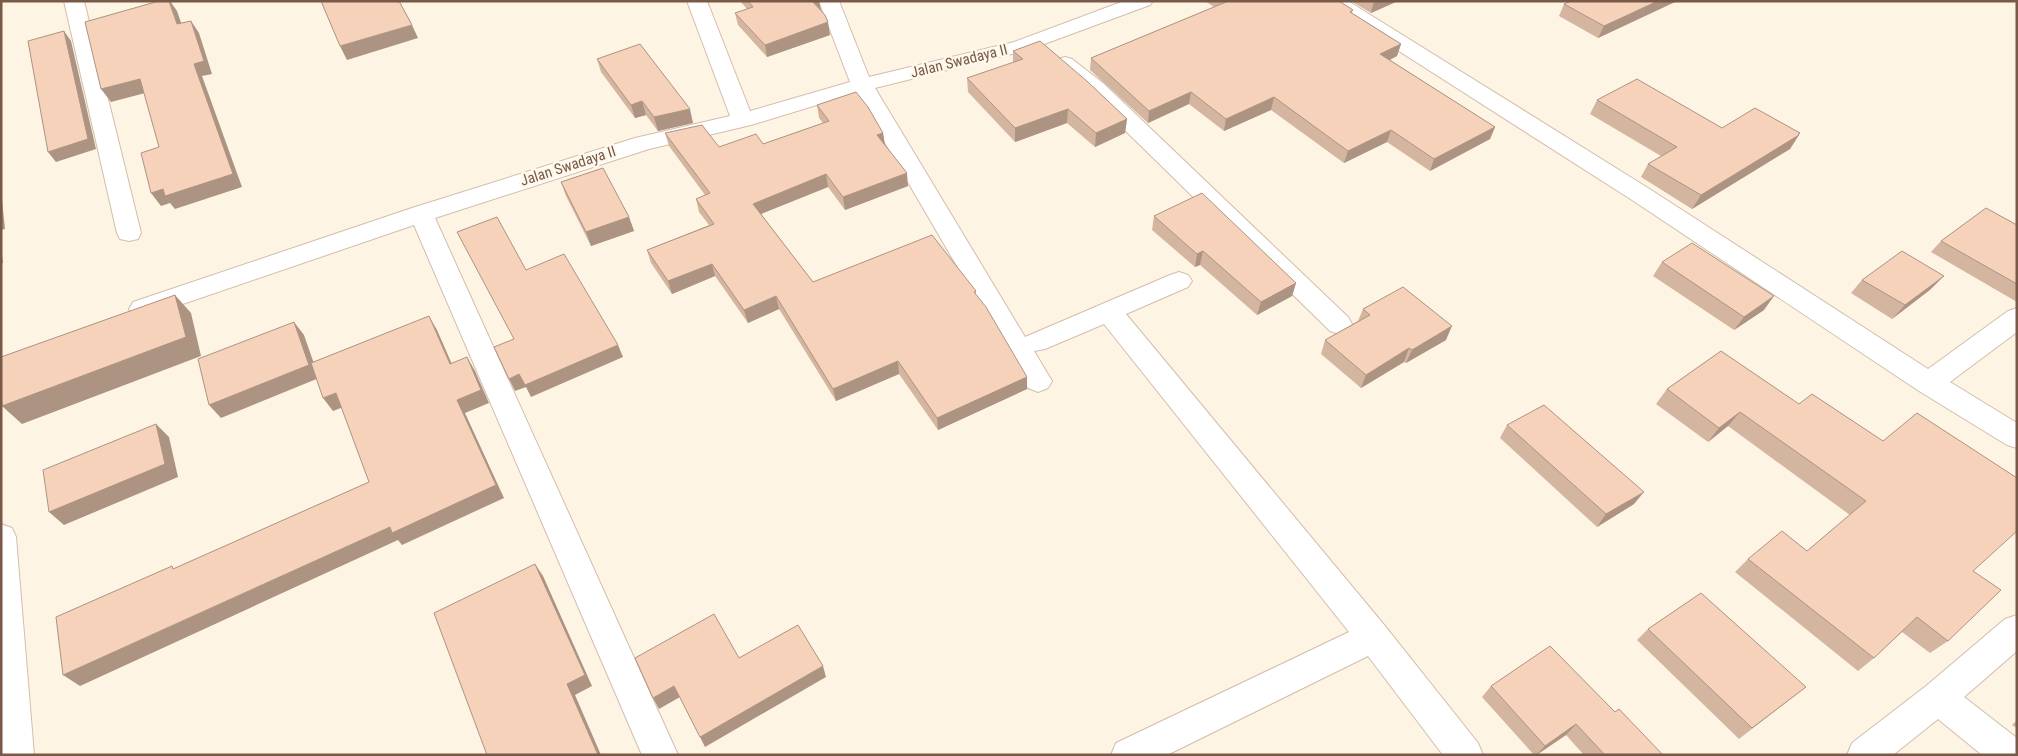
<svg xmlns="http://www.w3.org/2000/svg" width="2018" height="756" viewBox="0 0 2018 756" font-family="'Roboto Condensed',sans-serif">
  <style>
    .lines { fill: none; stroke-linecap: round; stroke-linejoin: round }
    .minor-casing { stroke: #d3bdac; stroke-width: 2 }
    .minor { fill: #fff; fill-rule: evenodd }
    .wall { fill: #d4b5a0 }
    .shaded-wall { fill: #ac9382 }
    .building { fill: #f6d2ba; stroke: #ac9382 }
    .labels { text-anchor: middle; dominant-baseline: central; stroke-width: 5; stroke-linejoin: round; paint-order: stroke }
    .street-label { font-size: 15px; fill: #795947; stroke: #fff8ec }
  </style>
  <rect width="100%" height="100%" fill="#fef4e4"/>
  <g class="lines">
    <defs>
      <g id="minor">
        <path d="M64 1H84L141 233 138 239 129 241 120 239 117 233Z"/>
        <path d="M687 1H707L750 111 850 82 819 1H839L869 77 1014 42 1124 1H1153L1150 5 1028 50 875 88 1025 337 1170 275 1179 272 1188 275 1192 281 1188 287 1126 314 1385 626 1478 743 1483 755H1443L1368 656 1167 755H1111L1116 743 1349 632 1104 324 1045 349 1034 351 1052 381 1048 388 1038 392 1028 388 856 93 751 125 649 149 435 218 678 755H642L414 225 142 318 133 316 129 309 133 302 412 208 635 138 730 116Z"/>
        <path d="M1324 1H1348L1648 188 1928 369 2008 311 2017 308V332L1950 382 2017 423V448L2007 445 1919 391 1632 200 1327 5Z"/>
        <path d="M1065 57 1072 59 1104 84 1348 317 1352 324 1348 331 1339 334 1330 331 1088 94 1058 67 1055 63 1058 59Z"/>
        <path d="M1 524 12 528 16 537 34 755H1Z"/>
        <path d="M2017 615V651L1964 697 2017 738V755H1982L1938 719 1893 755H1847L1852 743 1926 686 2005 619Z"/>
      </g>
    </defs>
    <use href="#minor" class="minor-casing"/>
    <use href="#minor" class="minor"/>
  </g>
  <g class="wall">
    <path d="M740 1H819L821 10 830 35 767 57 738 25 735 13 747 9Z"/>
    <path d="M1205 1H1339L1353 10 1352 13 1401 44 1397 56 1390 60 1495 127 1490 139 1430 171 1387 142 1344 163 1271 110 1224 131 1189 104 1148 123 1090 70 1091 58 1214 7Z"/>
    <path d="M1351 1H1398L1371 13Z"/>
    <path d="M1677 1 1598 38 1559 16 1564 4Z"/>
    <path d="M1013 51 1127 119 1125 133 1095 147 1067 123 1015 142 968 92 967 78 1013 63Z"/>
    <path d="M597 59 693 123 658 131 646 115 635 118 601 72Z"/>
    <path d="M1597 100 1722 128 1798 135 1790 149 1692 209 1641 177 1648 164 1661 156 1590 114Z"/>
    <path d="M817 105 883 133 885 145 908 186 845 210 828 187 761 214 813 282 976 291V295L1027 389 938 430 899 374 836 401 779 309 748 323 715 276 672 294 651 263 647 250 709 225 699 212 696 199 705 195 669 146 665 133 719 147 763 144 823 123 819 118Z"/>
    <path d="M561 182 629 217 634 231 591 246 566 196Z"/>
    <path d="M1154 216 1296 283 1292 296 1257 315 1200 265 1195 267 1152 230Z"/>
    <path d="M2017 225V302L1931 252 1941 241Z"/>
    <path d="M1662 262 1764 310 1734 330 1653 276Z"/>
    <path d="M1862 280 1931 289 1892 319 1851 293Z"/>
    <path d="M1363 309 1446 340 1406 363 1404 362 1361 388 1321 354 1325 340 1358 321Z"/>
    <path d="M1721 351 1973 571 1948 641 1930 653 1902 632 1874 658 1858 671 1735 572 1748 559 1807 551 1850 515 1728 426 1708 442 1656 404 1667 389Z"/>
    <path d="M1507 425 1634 504 1597 527 1500 438Z"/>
    <path d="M1648 629 1806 687 1739 739 1637 640Z"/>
    <path d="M1491 686 1615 712 1663 755H1584L1566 735 1537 755H1534L1482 697Z"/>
    <path d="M2017 720V728L2012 725Z"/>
  </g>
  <g class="shaded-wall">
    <path d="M169 1H170L177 11 186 37 177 24Z"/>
    <path d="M812 1H819L821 11Z"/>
    <path d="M1374 1H1398L1371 13Z"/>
    <path d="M1658 1H1677L1598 38 1604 26Z"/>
    <path d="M191 21 199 33 212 74 202 76 242 187 175 209 170 203 161 206 151 193 163 189 194 64Z"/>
    <path d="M828 22 830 35 767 57 765 45Z"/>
    <path d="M412 25 418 38 347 60 340 46Z"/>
    <path d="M64 31 71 41 96 149 56 162 48 152Z"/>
    <path d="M1401 44 1397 56 1377 66 1380 54Z"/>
    <path d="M140 79 149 92 111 102 101 89Z"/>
    <path d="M1191 92 1189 104 1148 123 1149 111Z"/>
    <path d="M1274 97 1271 110 1224 131 1226 119Z"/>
    <path d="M642 101 646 115 635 118 631 105Z"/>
    <path d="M690 109 693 123 658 131 654 117Z"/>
    <path d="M1068 109 1067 123 1015 142V128Z"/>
    <path d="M1127 119 1125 133 1095 147 1096 133Z"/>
    <path d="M1495 127 1490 139 1430 171 1434 159Z"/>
    <path d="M1391 130 1387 142 1344 163 1348 151Z"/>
    <path d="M883 133 885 146 877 135Z"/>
    <path d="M1800 133 1798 136 1799 135 1790 149 1692 209 1701 195Z"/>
    <path d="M907 173 908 186 845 210 843 197Z"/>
    <path d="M826 174 828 187 756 216 753 204Z"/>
    <path d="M1 191 5 229 1 230Z"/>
    <path d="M629 217 634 231 591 246 586 232Z"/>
    <path d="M1 248 3 263H1Z"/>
    <path d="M1203 251 1200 265 1195 267 1197 254Z"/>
    <path d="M712 264 715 276 672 294 668 281Z"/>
    <path d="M1944 276 1931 289 1892 319 1905 305Z"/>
    <path d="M1296 283 1292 296 1257 315 1261 302Z"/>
    <path d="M175 295 191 313 201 356 22 424 2 406Z"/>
    <path d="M776 296 779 309 748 323 744 310Z"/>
    <path d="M1774 296 1764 310 1734 330 1744 317Z"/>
    <path d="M429 316 437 330 458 378 450 364Z"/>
    <path d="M294 322 304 335 319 378 221 418 209 405Z"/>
    <path d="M1452 326 1446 340 1406 363 1412 350Z"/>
    <path d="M618 345 623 357 531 397 526 387 515 391 509 379 519 374Z"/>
    <path d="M1409 348 1404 362 1361 388 1366 375Z"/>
    <path d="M467 357 475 371 489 403 465 413 504 498 402 545 398 540 80 686 63 675 390 527 457 400Z"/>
    <path d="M898 361 899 374 836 401 833 389Z"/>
    <path d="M1027 377V389L938 430 937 418Z"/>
    <path d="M336 393 346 406 333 411 323 398Z"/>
    <path d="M1740 412 1728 426 1708 442 1719 428Z"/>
    <path d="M156 424 169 437 178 477 64 525 49 512Z"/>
    <path d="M1644 492 1634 504 1597 527 1606 514Z"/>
    <path d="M535 564 543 576 592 686 575 695 601 755H598L567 684Z"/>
    <path d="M823 666 826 677 705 747 700 737Z"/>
    <path d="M674 686 680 697 659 709 653 698Z"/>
    <path d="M1576 724 1566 735 1536 755 1545 746Z"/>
  </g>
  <g class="building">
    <path d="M159 1H169L177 24 191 21 204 61 194 64 233 174 165 196 163 189 151 193 141 153 159 147 140 79 101 89 85 22Z"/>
    <path d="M321 1H399L412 25 340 46Z"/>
    <path d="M748 1H812L825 15 828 22 765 45 735 13 753 7Z"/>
    <path d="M1224 1H1339L1353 10 1350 12 1401 44 1380 54 1495 127 1434 159 1391 130 1348 151 1274 97 1226 119 1191 92 1149 111 1091 58 1226 2Z"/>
    <path d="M1571 1H1658L1604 26 1564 4Z"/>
    <path d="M64 31 88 139 48 152 28 41Z"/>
    <path d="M1040 41 1088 82 1127 119 1096 133 1068 109 1015 128 967 78 1023 59 1013 51Z"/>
    <path d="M640 44 690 109 654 117 642 101 631 105 597 59Z"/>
    <path d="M1637 79 1722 128 1755 108 1800 133 1798 134 1799 135 1701 195 1648 164 1677 147 1597 100Z"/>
    <path d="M856 92 868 107 883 133 877 135 907 173 843 197 826 174 753 204 813 282 932 235 976 291 974 292 986 307 1027 377 937 418 898 361 833 389 776 296 744 310 712 264 668 281 647 250 714 224 696 199 710 193 665 133 702 125 719 147 756 134 763 144 829 121 817 105Z"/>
    <path d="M603 168 629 217 586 232 561 182Z"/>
    <path d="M1202 193 1296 283 1261 302 1203 251 1197 254 1154 216Z"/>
    <path d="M1986 208 2017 225V284L1941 241Z"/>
    <path d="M497 217 526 270 564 254 618 345 525 385 519 374 509 379 494 347 514 339 457 232Z"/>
    <path d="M1692 243 1774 296 1744 317 1662 262Z"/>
    <path d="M1902 251 1944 276 1905 305 1862 280Z"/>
    <path d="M1403 287 1452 326 1412 350 1409 348 1366 375 1325 340 1370 315 1363 309Z"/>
    <path d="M175 295 186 337 2 406 1 396V357Z"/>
    <path d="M429 316 450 364 467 357 481 390 457 400 496 485 392 533 390 527 63 675 56 617 172 566 173 569 369 482 336 393 323 398 311 363Z"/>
    <path d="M294 322 309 365 209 405 198 359Z"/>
    <path d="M1721 351 1799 404 1812 394 1883 441 1917 413 2017 478V531L1973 571 2001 590 1948 641 1917 617 1874 658 1748 559 1782 531 1807 551 1866 501 1740 412 1719 428 1667 389Z"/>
    <path d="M1544 405 1644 492 1606 514 1507 425Z"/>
    <path d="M156 424 165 464 49 512 43 470Z"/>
    <path d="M535 564 585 675 567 684 598 755H487L434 613Z"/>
    <path d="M1701 593 1806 687 1752 728 1648 629Z"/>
    <path d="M714 614 739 658 798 625 823 666 700 737 674 686 653 698 635 658Z"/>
    <path d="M1550 646 1615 712 1619 709 1663 755H1605L1576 724 1545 746 1491 686Z"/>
  </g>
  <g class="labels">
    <g class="street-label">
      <text transform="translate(959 61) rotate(-14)">Jalan Swadaya II</text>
      <text transform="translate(568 166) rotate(-18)">Jalan Swadaya II</text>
    </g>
  </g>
  <rect width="2018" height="756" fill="none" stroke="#795947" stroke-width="5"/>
</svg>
